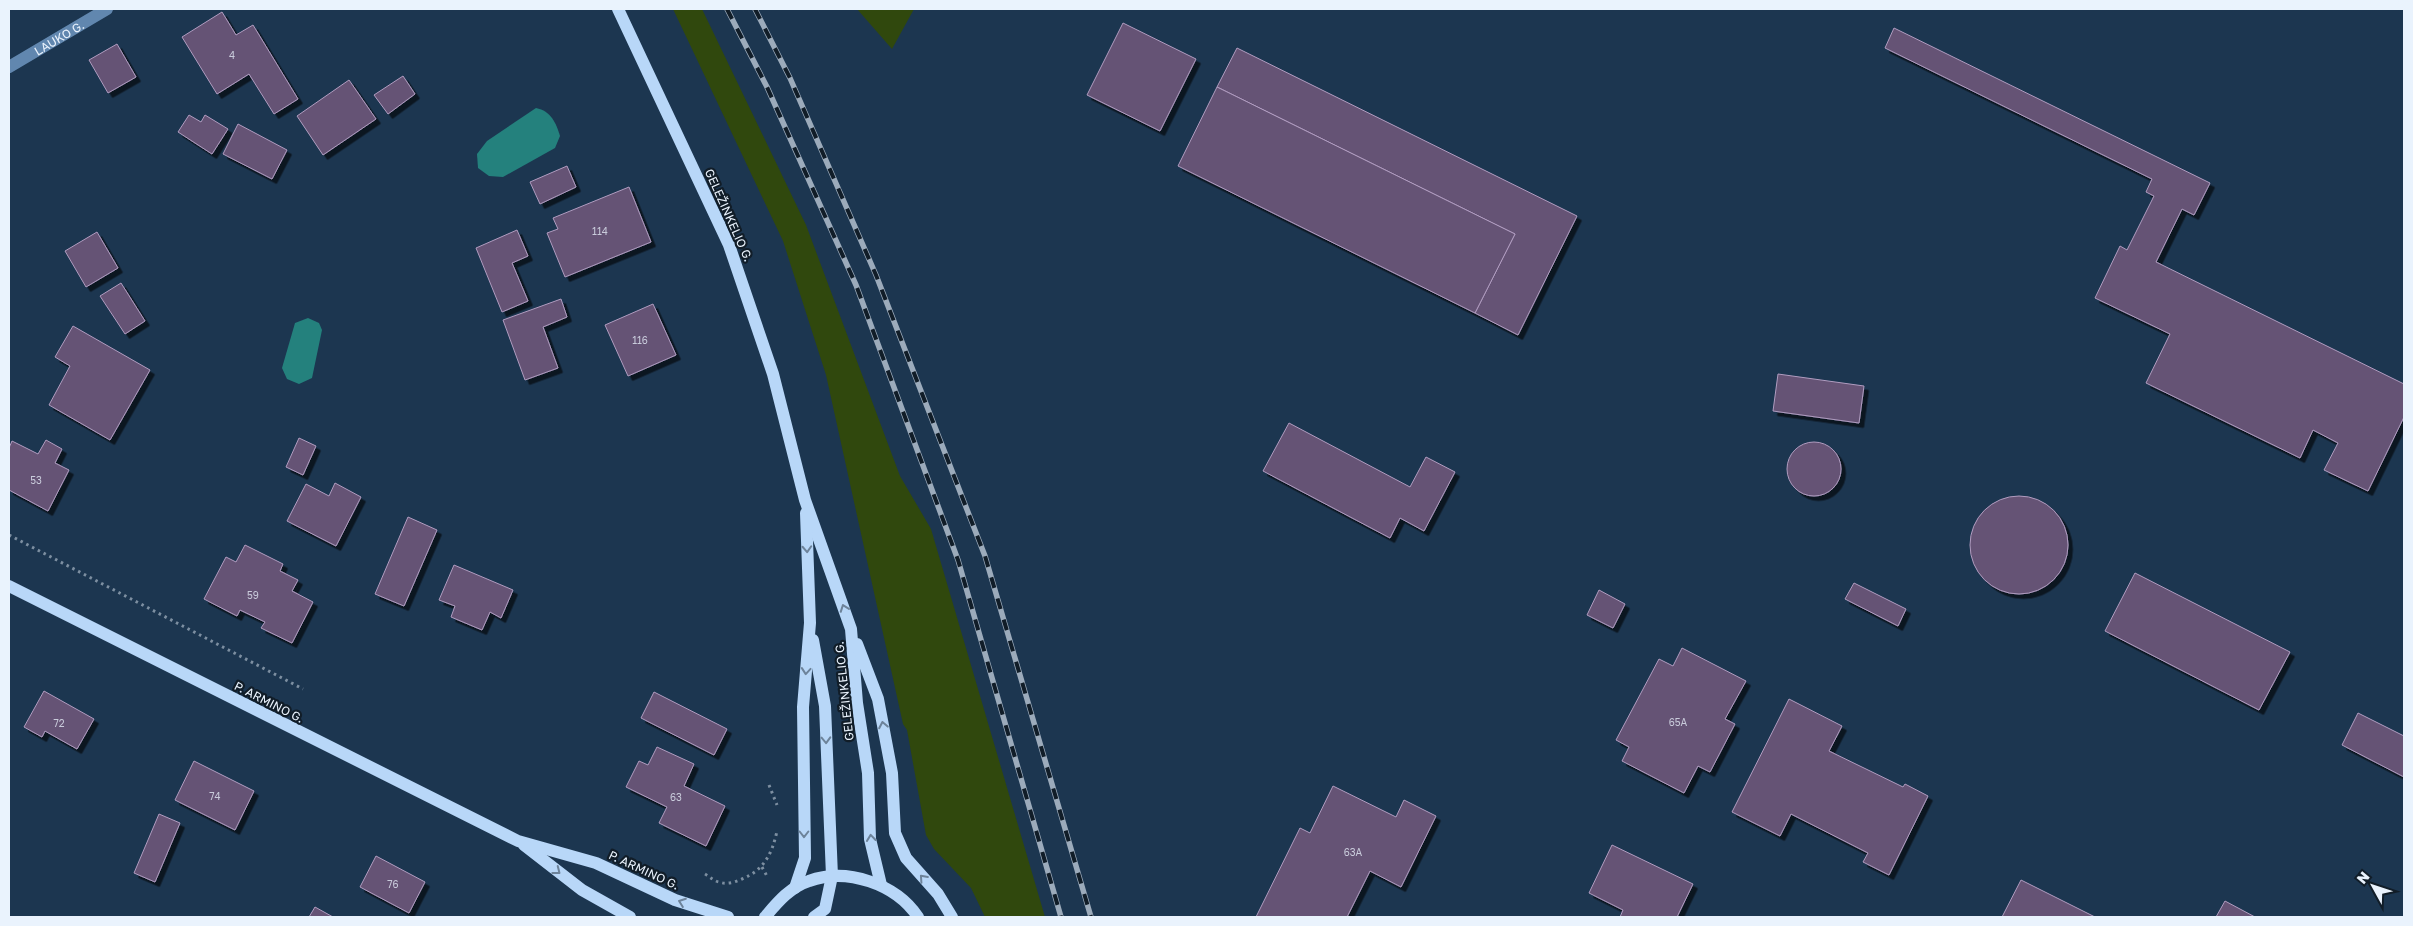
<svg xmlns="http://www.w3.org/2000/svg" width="2413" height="926" viewBox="0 0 2413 926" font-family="'Golos Text',sans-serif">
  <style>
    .green { fill: #30480d }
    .water { fill: #24817d }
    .building { fill: #655374; stroke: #b09cc0; filter: url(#shadow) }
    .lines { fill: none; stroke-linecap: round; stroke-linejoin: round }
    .path { stroke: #7d8fa1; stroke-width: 3; stroke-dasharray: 2.5 4; stroke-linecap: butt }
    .minor { stroke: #6187af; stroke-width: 12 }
    .major { stroke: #b8d7f8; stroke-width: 12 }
    .rail-casing { stroke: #9cabbb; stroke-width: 5.5 }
    .rail { stroke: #111d28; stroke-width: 4; stroke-dasharray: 11; stroke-linecap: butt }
    .oneway { stroke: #6d839a }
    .labels { text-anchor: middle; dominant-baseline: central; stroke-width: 4.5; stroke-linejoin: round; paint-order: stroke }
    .number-label { font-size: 10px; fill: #c9cbdb }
    .street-label { font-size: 12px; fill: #eaf3fd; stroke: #111d28 }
  </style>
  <defs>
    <filter id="shadow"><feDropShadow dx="4.5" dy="4.5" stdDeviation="0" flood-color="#0009"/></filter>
  </defs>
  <rect width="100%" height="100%" fill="#1c3650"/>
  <g class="green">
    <path d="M673 9H702L806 225 900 476 931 529 1045 917H985L971 888 934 849 926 835 907 730 903 724 826 375 783 241Z"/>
    <path d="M857 9H914L892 49Z"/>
  </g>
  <g class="water">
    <path d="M536 108C551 111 556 123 560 136L555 148 503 177 489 176 478 168 477 154 487 141Z"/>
    <path d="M308 318 319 323 322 330 312 378 299 384 287 379 282 368 295 323Z"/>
  </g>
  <g class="building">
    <path d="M222 12 236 35 253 25 298 99 274 114 249 74 217 94 182 37Z"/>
    <path d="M1123 23 1196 59 1160 131 1087 95Z"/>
    <path d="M1894 28 2210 183 2194 215 2182 209 2156 262 2404 384V417L2368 491 2324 470 2338 443 2313 430 2300 458 2146 383 2170 334 2095 298 2120 246 2127 250 2154 196 2146 192 2152 179 1885 48Z"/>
    <path d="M117 44 136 77 108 93 89 60Z"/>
    <path d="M1237 48 1577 216 1518 335 1475 313 1515 234 1217 87Z"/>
    <path d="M403 76 415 94 388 114 374 95Z"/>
    <path d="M349 80 376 119 323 155 297 116Z"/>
    <path d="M1217 87 1515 234 1475 313 1178 166Z"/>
    <path d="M189 115 201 122 205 115 228 129 212 154 178 132Z"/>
    <path d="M238 124 287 150 272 179 223 154Z"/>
    <path d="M567 166 576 187 540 204 530 182Z"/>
    <path d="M629 187 651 242 565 277 547 233 558 229 553 218Z"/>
    <path d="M517 230 528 256 512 263 528 301 502 312 476 248Z"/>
    <path d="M97 232 118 268 86 287 65 251Z"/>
    <path d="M121 283 145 321 125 334 100 296Z"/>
    <path d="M561 299 567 317 543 327 558 368 525 380 503 320Z"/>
    <path d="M653 304 676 355 628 376 605 325Z"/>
    <path d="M73 326 150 370 110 440 49 405 70 366 55 357Z"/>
    <path d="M1778 374 1864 386 1859 423 1773 411Z"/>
    <path d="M1289 423 1410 487 1426 457 1455 472 1424 531 1400 518 1390 538 1263 471Z"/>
    <path d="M299 438 316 446 303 475 286 467Z"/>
    <path d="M46 440 62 449 55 463 69 470 48 511 9 490V448L12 441 38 454Z"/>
    <circle cx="1814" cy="469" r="27"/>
    <path d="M335 483 361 497 336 546 287 521 306 484 329 496Z"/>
    <circle cx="2019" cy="545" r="49"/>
    <path d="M408 517 437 530 404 606 375 594Z"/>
    <path d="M245 545 283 564 280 571 298 580 292 591 313 602 292 643 261 628 265 622 240 610 237 616 204 599 226 557 236 562Z"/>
    <path d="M454 565 513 590 501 618 490 612 482 630 451 617 455 606 439 600Z"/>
    <path d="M2135 573 2290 652 2259 710 2105 631Z"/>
    <path d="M1854 583 1906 609 1898 626 1845 599Z"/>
    <path d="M1599 590 1625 604 1613 628 1587 615Z"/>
    <path d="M1682 648 1746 681 1725 719 1735 724 1710 772 1698 766 1684 793 1622 761 1629 747 1616 740 1659 659 1673 666Z"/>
    <path d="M44 691 94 719 77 749 45 731 42 737 24 727Z"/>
    <path d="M654 692 727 729 714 755 641 718Z"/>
    <path d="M1789 699 1842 726 1829 751 1903 787 1905 784 1928 796 1889 875 1863 862 1868 853 1791 814 1780 836 1732 812Z"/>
    <path d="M2358 713 2404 736V777L2342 745Z"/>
    <path d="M657 747 694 764 684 786 725 806 706 846 659 823 667 807 626 787 639 761 648 765Z"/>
    <path d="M194 761 254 791 235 830 175 800Z"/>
    <path d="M1333 786 1396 817 1404 800 1436 816 1401 887 1370 871 1347 917H1256L1300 828 1310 833Z"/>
    <path d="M159 814 180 823 155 882 134 873Z"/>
    <path d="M1612 845 1693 884 1677 917H1620L1623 910 1589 893Z"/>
    <path d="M376 856 425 882 409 913 360 887Z"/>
    <path d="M2021 880 2095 917H2002Z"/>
    <path d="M2225 901 2255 917H2216Z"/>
    <path d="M315 907 333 917H309Z"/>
  </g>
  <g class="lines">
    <g class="path">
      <path d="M9 535 303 689"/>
      <path d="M769 785 777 805"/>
      <path d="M762 867 768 878"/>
      <path d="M705 874C710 877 714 881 719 882 727 885 735 882 742 879 764 870 772 854 777 831"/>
    </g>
    <path class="minor" id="s1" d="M9 67 107 9"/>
    <g class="major">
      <path d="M618 9 729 245 773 374 805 500 851 629 857 703 868 773 870 839 881 885"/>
      <path d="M9 586 518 841 596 863 675 900 728 917"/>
      <path d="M813 640 825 706 832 876 825 909 814 917"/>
      <path d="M857 644 878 699 892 773 895 833 906 858 938 894 952 917"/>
      <path d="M524 845 582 890 630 917"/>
      <path d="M795 888 805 858 803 707 810 623 806 513"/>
      <path d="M765 917C777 903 790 887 809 881 847 867 896 884 918 917"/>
    </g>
    <defs>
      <g id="rail">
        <path d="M727 9 767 87 856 285 958 560 1061 917"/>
        <path d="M755 9 790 78 876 275 985 556 1091 917"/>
      </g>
    </defs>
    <use href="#rail" class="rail-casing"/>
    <use href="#rail" class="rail"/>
  </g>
  <defs><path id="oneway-chevron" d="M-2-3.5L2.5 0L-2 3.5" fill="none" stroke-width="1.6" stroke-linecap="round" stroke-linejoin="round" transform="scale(1.25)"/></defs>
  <g class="oneway">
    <use href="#oneway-chevron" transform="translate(807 549) rotate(87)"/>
    <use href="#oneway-chevron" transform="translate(844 608) rotate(-110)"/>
    <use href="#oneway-chevron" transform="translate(806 671) rotate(95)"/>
    <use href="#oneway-chevron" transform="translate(883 725) rotate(-101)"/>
    <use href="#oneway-chevron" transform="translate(826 740) rotate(88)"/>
    <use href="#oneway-chevron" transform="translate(804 834) rotate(90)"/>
    <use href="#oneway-chevron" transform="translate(871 838) rotate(-96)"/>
    <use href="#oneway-chevron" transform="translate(557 871) rotate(38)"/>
    <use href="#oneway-chevron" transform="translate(923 878) rotate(-132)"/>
    <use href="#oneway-chevron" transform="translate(682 902) rotate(-160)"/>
  </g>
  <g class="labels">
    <g class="number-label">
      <text x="232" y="55">4</text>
      <text x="600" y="231">114</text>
      <text x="640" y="340">116</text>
      <text x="36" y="480">53</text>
      <text x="253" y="595">59</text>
      <text x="1678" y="722">65A</text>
      <text x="59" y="723">72</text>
      <text x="215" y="796">74</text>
      <text x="676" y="797">63</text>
      <text x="1353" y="852">63A</text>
      <text x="393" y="884">76</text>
    </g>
    <g class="street-label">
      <text stroke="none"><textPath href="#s1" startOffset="58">LAUKO G.</textPath></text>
      <text transform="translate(729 215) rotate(66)">GELEŽINKELIO G.</text>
      <text transform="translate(844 691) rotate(-96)">GELEŽINKELIO G.</text>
      <text transform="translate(269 702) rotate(27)">P. ARMINO G.</text>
      <text transform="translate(644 870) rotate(25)">P. ARMINO G.</text>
    </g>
  </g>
  <rect width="2413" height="926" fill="none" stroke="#eaf3fd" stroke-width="20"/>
  <g transform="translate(2373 886) rotate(310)" stroke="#111d28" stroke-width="4" paint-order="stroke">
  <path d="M0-4L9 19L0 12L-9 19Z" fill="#eaf3fd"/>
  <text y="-8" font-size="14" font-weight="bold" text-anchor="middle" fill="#eaf3fd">N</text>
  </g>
</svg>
